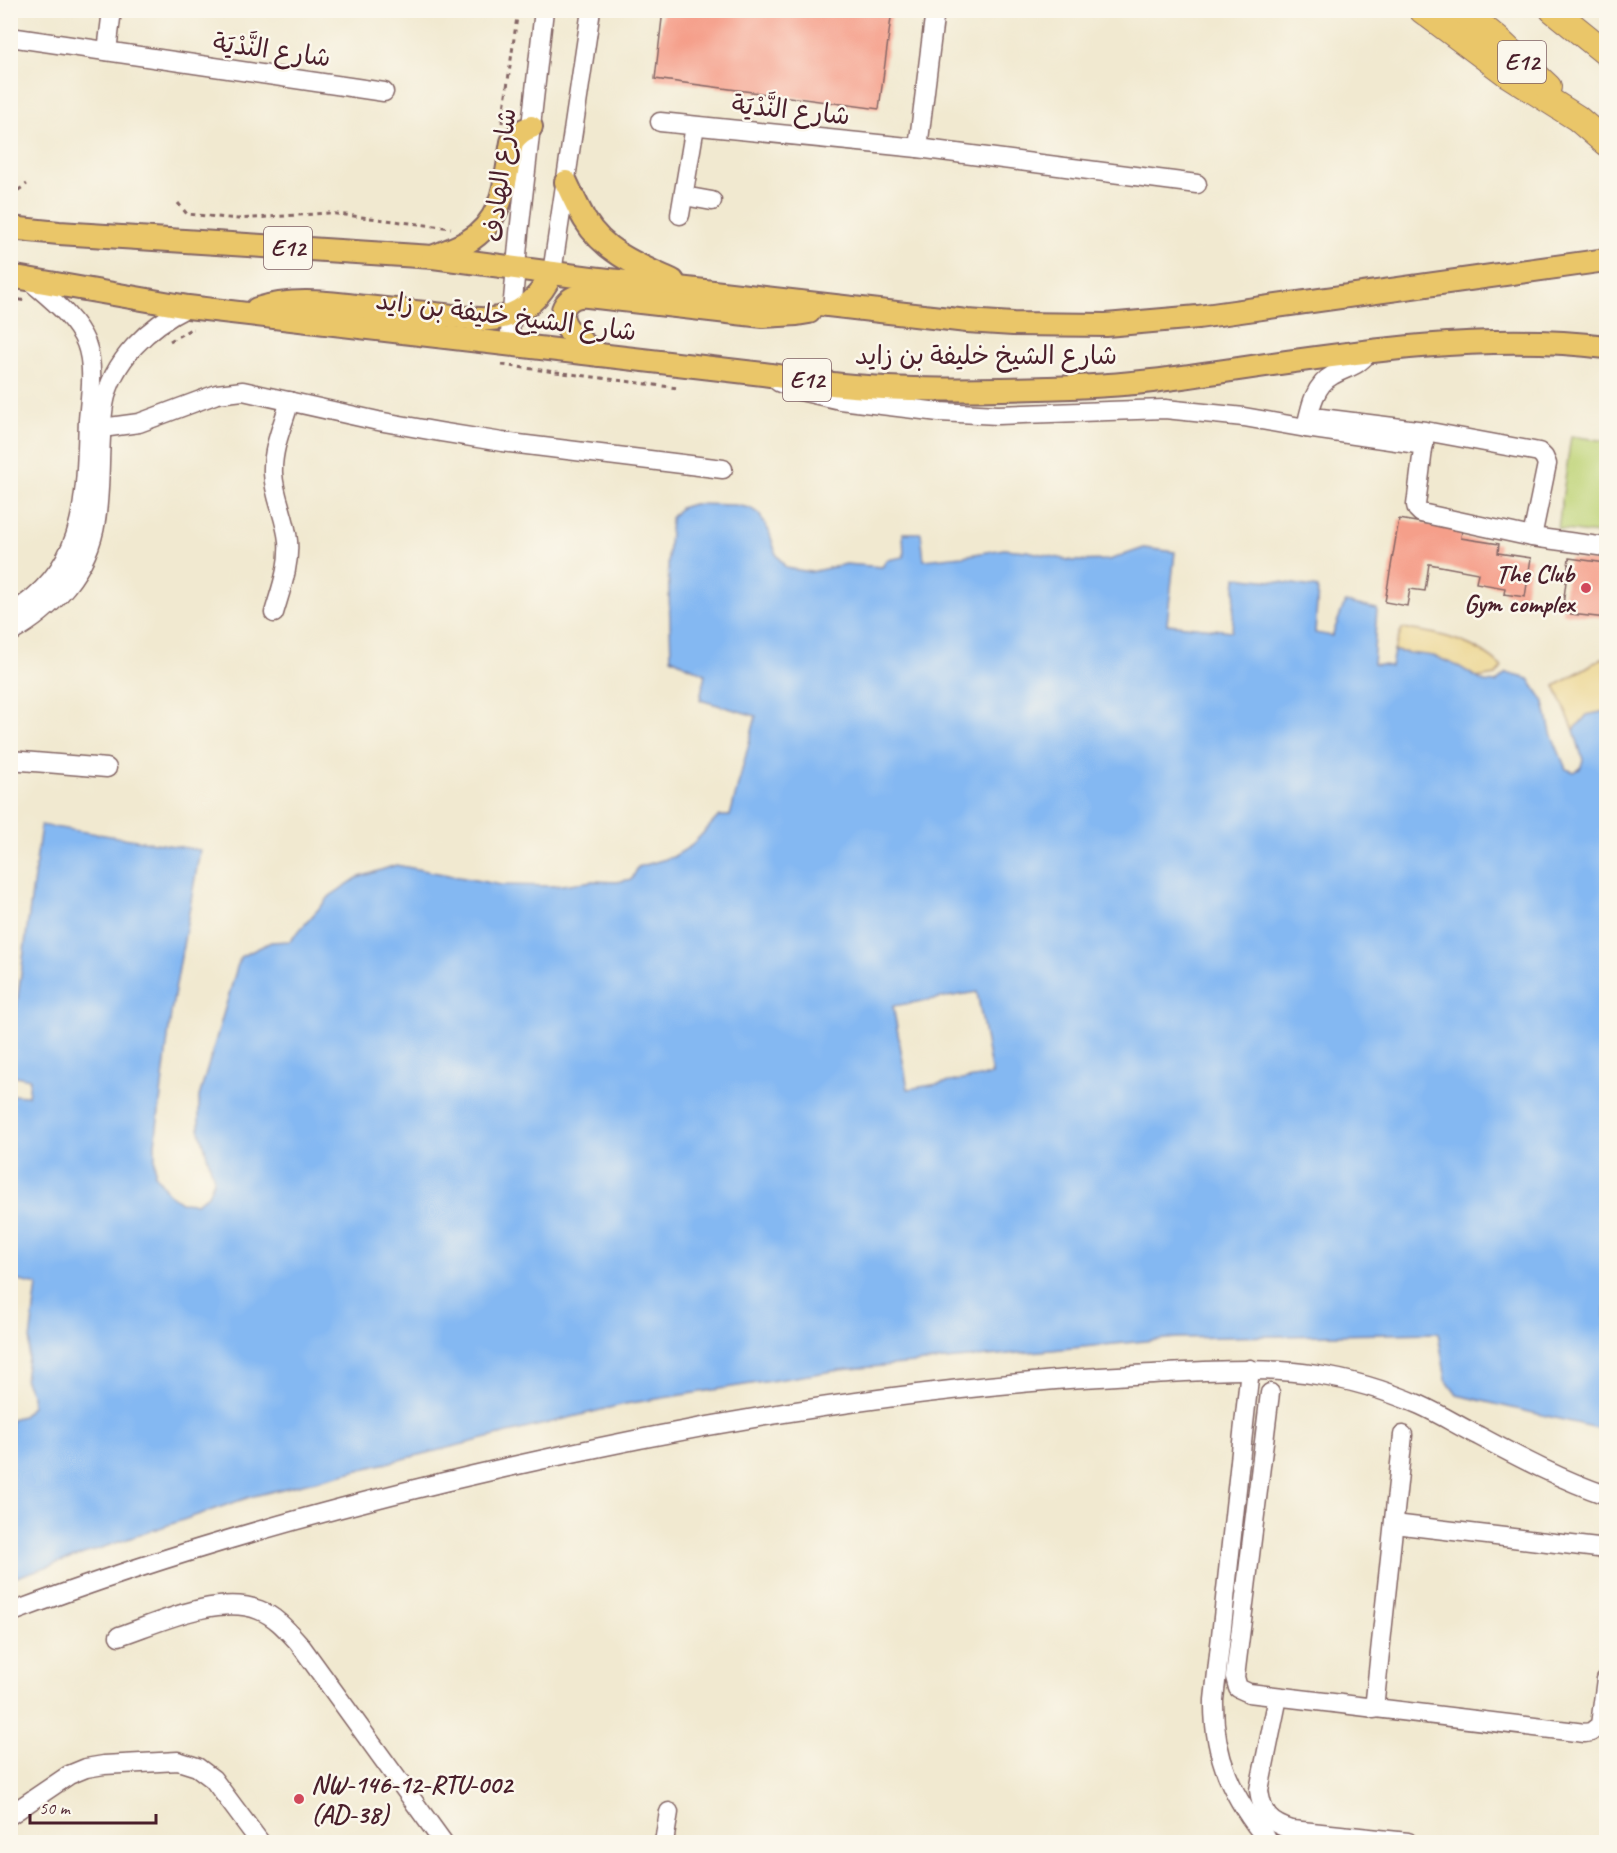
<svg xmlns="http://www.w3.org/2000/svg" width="1617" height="1853" viewBox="0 0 1617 1853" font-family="Caveat,'Playpen Sans Arabic',sans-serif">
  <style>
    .green { fill: #bed376; stroke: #847950; stroke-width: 1.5 }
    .sand { fill: #eeda9e; stroke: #9c7c64; stroke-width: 1.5 }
    .water { fill: #84b8f2; stroke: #676c8e; stroke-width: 1.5; fill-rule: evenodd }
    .building { fill: #f59f8a }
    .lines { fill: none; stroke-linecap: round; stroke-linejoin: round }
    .minor-casing { stroke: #846665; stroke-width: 21 }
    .major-casing { stroke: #846665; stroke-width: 26 }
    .highway-casing { stroke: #846665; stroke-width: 28 }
    .path { stroke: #846665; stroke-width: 3; stroke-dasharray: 4.5 4.5; stroke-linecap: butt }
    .minor { stroke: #fff; stroke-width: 18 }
    .major { stroke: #eac669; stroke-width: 22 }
    .highway { stroke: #eac669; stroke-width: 26 }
    .poi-dot { fill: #d1495b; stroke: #fbf7ec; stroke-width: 2 }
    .labels { text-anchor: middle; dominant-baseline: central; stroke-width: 5; stroke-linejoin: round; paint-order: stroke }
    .shield { fill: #fbf7ec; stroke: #7f6065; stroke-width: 1.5 }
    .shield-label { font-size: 24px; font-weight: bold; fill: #4a1f2b }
    .street-label { font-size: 26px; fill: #4a1f2b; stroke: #fbf7ec }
    .poi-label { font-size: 26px; font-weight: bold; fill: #4a1f2b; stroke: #fbf7ec; text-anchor: end }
  </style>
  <rect width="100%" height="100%" fill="#fbf7ec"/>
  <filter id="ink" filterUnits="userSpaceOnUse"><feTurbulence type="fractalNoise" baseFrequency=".0167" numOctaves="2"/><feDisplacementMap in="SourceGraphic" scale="12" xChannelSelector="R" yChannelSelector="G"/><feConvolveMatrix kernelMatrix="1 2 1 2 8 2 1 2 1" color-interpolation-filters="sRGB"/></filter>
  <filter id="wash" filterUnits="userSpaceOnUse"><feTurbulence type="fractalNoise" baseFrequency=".008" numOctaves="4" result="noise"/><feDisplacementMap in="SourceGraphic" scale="24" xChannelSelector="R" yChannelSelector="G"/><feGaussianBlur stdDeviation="1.35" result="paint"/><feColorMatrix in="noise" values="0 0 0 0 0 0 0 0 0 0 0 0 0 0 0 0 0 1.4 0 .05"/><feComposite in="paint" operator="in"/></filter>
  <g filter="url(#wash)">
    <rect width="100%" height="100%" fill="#f1e9d0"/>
    <path class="green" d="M1571 436 1606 441V535L1558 529Z"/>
    <g class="sand">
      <path d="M1402 629C1438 632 1475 641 1502 667L1496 675 1476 678C1447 658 1428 655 1394 651Z"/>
      <path d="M1602 658 1606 659V711L1587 715 1574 730 1555 686Z"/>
    </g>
    <path class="water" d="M693 504 735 505 750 508 759 514 769 531 776 554 786 568 811 572 846 564 882 567 887 560 904 557 903 533H921L924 560 963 556 1004 549 1027 551 1073 561 1109 560 1144 548 1175 552 1167 624 1232 631 1236 577 1281 582 1318 588 1315 633 1332 636 1345 602 1377 609 1373 664 1391 666 1394 651 1434 656 1460 667 1484 682 1496 683 1506 673 1529 679 1544 702 1551 733 1566 769 1574 772 1580 769 1583 760 1574 730 1587 715 1606 711V1430L1457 1395 1446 1380 1438 1333 1177 1338 840 1370 625 1404 250 1497 11 1579V1419L22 1416 32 1406V1396L25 1381 37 1285 11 1279V1095L28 1096 30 1079 11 1075V1048L41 825 200 850 171 1013 155 1144V1174L168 1193 181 1202 196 1203 208 1195 214 1179 199 1128V1097L240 957 271 942 290 941 330 896 357 878 396 865 501 885 554 886 593 881 617 882 632 879 638 867 673 857 691 846 719 816H730L756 716 700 700 705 674 671 658 668 558 671 518 680 508ZM977 992 992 1075 908 1089 893 1006Z"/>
    <g id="blocks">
      <g class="building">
        <path d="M663 10H892L879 109 655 79Z"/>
        <path d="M1399 519 1462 530 1461 538 1499 544 1498 553 1531 558 1525 597 1504 594 1505 588 1476 583 1478 573 1429 564 1425 591 1410 589 1407 606 1385 602Z"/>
        <path d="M1569 558 1606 563V618L1562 613Z"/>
      </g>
    </g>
  </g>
  <g filter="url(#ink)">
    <use href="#blocks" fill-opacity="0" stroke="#846665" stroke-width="1.5"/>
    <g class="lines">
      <defs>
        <g id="minor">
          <path d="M10 37 384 92"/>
          <path d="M107 51 112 10"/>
          <path d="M660 122 918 148 1197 184"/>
          <path d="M918 148 935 10"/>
          <path d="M684 196 712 201"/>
          <path d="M680 215 695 126"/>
          <path d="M552 273 591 10"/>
          <path d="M509 345 519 233 544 10"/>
          <path d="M778 382 800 391 840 400 939 412 998 415 1165 409 1244 417 1306 428 1424 445"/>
          <path d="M1321 418 1425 431 1539 452 1544 457 1547 464 1532 537"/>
          <path d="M102 428 139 423 217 394 243 391 378 421 440 432 502 442 723 469"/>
          <path d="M1306 428C1310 409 1314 385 1333 375 1349 366 1356 368 1369 352"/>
          <path d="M1425 433 1416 505 1417 509 1421 513 1532 537 1606 547"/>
          <path d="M274 613C281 589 290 566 288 541 286 518 274 496 273 473 272 449 283 424 290 401"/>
          <path d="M10 614C88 568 85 499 88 420 90 395 95 367 86 343 75 316 48 297 28 279"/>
          <path d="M10 633C53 609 89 570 96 520 102 482 98 443 104 405 112 360 149 326 188 307"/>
          <path d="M10 760 107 768"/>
          <path d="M1250 1369 1214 1700C1213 1757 1233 1799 1269 1842"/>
          <path d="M1270 1393 1235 1677 1238 1688 1249 1693 1585 1733 1591 1732 1600 1725 1606 1679"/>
          <path d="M1394 1524 1606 1549"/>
          <path d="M10 1613C171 1552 336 1506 504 1468 682 1427 862 1396 1044 1381 1091 1377 1138 1375 1185 1372 1229 1370 1273 1368 1317 1375 1353 1380 1387 1391 1420 1405 1440 1414 1459 1426 1479 1436 1520 1458 1562 1480 1606 1495"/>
          <path d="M119 1636C158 1623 218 1594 259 1610 275 1616 287 1630 298 1642L443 1842"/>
          <path d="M1278 1697 1259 1790C1262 1814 1269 1823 1292 1830L1408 1842"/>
          <path d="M1374 1709 1403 1435"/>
          <path d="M10 1815 69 1775 86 1768 104 1765 178 1761 197 1767 213 1779 260 1842"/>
          <path d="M664 1842 669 1812"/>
        </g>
        <g id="major">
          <path d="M566 182C572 195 578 208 585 220 605 253 640 266 673 281"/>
          <path d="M10 228 59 233 433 257 591 278 967 321 1013 324 1106 325 1198 317 1606 260"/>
          <path d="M433 257C444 252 457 248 467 242 505 220 505 180 512 142 517 134 522 130 531 127"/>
          <path d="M10 276 188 307 763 374C793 378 823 384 853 386 903 390 953 390 1002 389 1052 388 1102 387 1152 381 1299 362 1458 329 1606 347"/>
          <path d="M257 309C293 297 330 303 366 307 392 310 418 312 444 315 462 317 485 322 503 317 526 311 542 294 552 273"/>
          <path d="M599 355C585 344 551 325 566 304 572 296 580 295 588 296L763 316 797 314 809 312"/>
        </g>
        <g id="highway">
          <path d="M1422 10 1509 75 1577 118 1606 143"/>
          <path d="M1462 10 1497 39 1548 87"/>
          <path d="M1553 10 1606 53"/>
        </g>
      </defs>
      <use href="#minor" class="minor-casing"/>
      <use href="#major" class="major-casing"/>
      <use href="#highway" class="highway-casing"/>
      <g class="path">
        <path d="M502 123 518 10"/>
        <path d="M10 192 14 193 27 184"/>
        <path d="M178 203 187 214 238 219 329 213 451 228"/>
        <path d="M10 298 26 301"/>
        <path d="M170 341 191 329H194"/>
        <path d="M502 365 678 388"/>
      </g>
      <use href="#minor" class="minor"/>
      <use href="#major" class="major"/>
      <use href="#highway" class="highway"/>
    </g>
  </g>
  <g class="poi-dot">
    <circle cx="1586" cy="588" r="6"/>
    <circle cx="299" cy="1799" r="6"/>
  </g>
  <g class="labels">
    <g class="shield">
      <rect x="1498" y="41" width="48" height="42" rx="4.5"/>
      <rect x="264" y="227" width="48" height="42" rx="4.5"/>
      <rect x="783" y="359" width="48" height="42" rx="4.5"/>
    </g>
    <g class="shield-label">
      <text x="1522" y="62">E12</text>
      <text x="288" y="248">E12</text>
      <text x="807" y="380">E12</text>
    </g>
    <g class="street-label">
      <text transform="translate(272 50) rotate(8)">شارع النَّدْيَة</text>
      <text transform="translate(791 110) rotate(6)">شارع النَّدْيَة</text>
      <text transform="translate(500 175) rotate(-84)">شارع الهادف</text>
      <text transform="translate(506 316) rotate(7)">شارع الشيخ خليفة بن زايد</text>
      <text x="986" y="355">شارع الشيخ خليفة بن زايد</text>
    </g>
    <g class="poi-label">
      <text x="1574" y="573">The Club<tspan x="1574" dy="30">Gym complex</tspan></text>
      <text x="311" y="1784" text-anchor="start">NW-146-12-RTU-002<tspan x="311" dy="30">(AD-38)</tspan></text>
    </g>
  </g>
  <rect width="1617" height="1853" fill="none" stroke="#fbf7ec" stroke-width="36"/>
  <path d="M30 1814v9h126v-9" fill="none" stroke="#4a1f2b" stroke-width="3"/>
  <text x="39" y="1814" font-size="18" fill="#4a1f2b" stroke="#fbf7ec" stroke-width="4.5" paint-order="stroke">50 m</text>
</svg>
